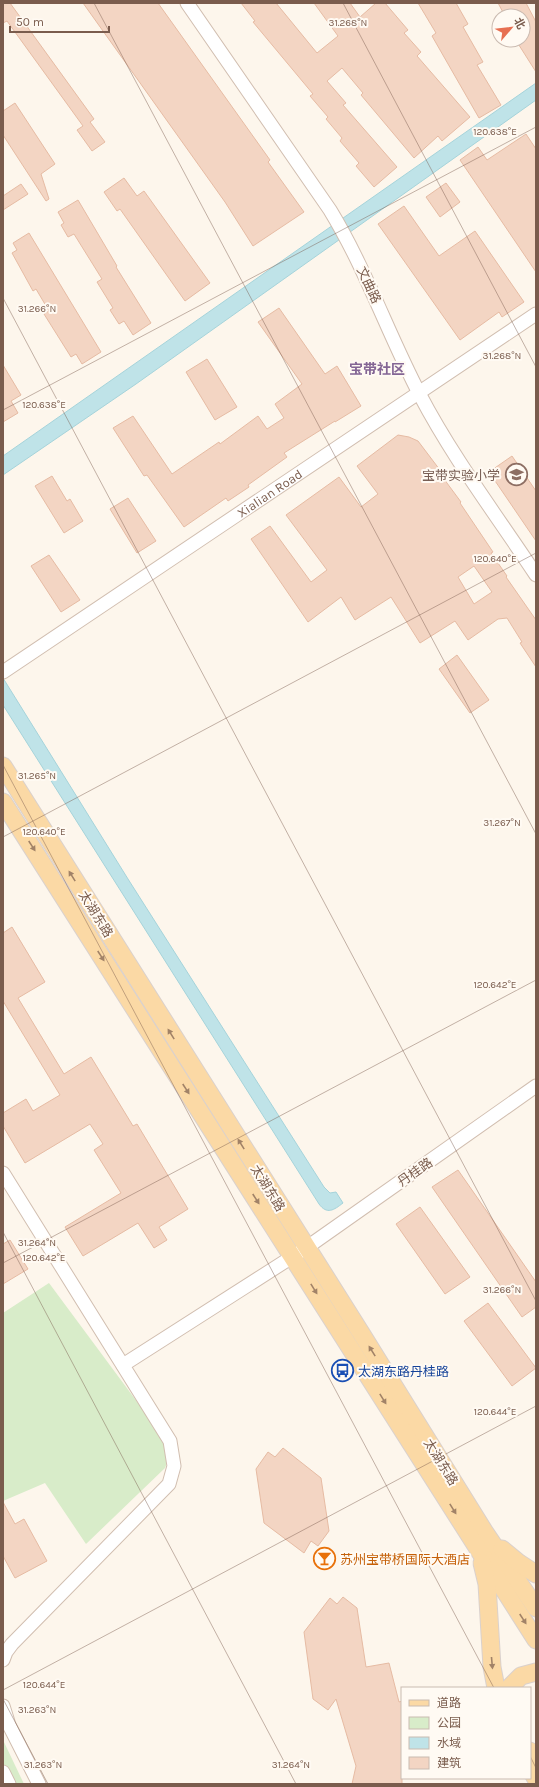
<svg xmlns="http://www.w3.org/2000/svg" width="539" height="1787" viewBox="0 0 539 1787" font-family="Karla,'Noto Sans SC',sans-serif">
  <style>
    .green { fill: #d8ecc9 }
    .water { fill: #bfe3e8; stroke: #a5d3da }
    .building { fill: #f3d5c3; stroke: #e6bba3; fill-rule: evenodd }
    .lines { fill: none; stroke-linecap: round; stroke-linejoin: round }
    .minor-casing { stroke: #d1beb0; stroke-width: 15 }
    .major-casing { stroke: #dad1cd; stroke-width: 19 }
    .minor { stroke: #fff; stroke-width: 13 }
    .major { stroke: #fbd9a5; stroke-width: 17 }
    .oneway { fill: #a18267 }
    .ticks { fill: none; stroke: #7a5c4d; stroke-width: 1; stroke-opacity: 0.45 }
    .labels { text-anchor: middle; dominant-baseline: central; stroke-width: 4; stroke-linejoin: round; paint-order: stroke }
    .street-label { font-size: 13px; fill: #7a5c4d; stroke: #fffaf3 }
    .education-label { font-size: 13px; fill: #785e54; stroke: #fffaf3; text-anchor: end }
    .transit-label { font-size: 13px; fill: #164399; stroke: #fffaf3; text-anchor: start }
    .food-label { font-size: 13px; fill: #c56008; stroke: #fffaf3; text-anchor: start }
    .neighbourhood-label { font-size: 14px; font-weight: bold; fill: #846695; stroke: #fffaf3 }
    .ticks-label { font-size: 10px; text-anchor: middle; fill: #7a5c4d; stroke: #fffaf3; stroke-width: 4; stroke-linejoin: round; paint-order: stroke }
  </style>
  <rect width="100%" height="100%" fill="#fdf6ec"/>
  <g class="green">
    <path d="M49 1283 172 1449 165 1468 86 1544 45 1483 3 1501V1313Z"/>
    <path d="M3 1740 24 1784H3Z"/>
  </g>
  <g class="water">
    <path d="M536 83V100L136 384 3 475V456Z"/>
    <path d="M3 678 128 879 324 1187 330 1193 336 1192 343 1203C334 1210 327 1215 319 1204L3 705Z"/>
  </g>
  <g class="building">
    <path d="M3 3H10L94 119 90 122 105 142 92 151 77 130 83 126 7 21 3 23Z"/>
    <path d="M83 3H158L270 160 268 162 304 212 253 246 225 202Z"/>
    <path d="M241 3H276L317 53 338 36 314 3H350L360 17 376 3H385L408 30 404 33 421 52 417 56 470 117 442 141 438 136 414 158 361 95 363 93 342 68 327 81 346 103 343 105 397 167 374 187 356 166 359 163 340 141 342 138 326 119 328 117 310 96 313 94 253 22 255 21Z"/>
    <path d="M418 3H456L468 24 463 27 483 62 477 65 501 105 479 118 432 36 436 33Z"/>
    <path d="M498 3H526L536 22V72L517 42 523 40V16H505Z"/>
    <path d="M15 103 55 164 41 174 49 199 46 201 3 135V111Z"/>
    <path d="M526 134 536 149V272L460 160 478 147 487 160Z"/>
    <path d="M124 178 137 196 144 191 210 283 185 301 120 209 117 211 104 192Z"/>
    <path d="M446 183 460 202 440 217 426 197Z"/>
    <path d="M21 184 28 194 3 210V196Z"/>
    <path d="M78 200 117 266 116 267 151 323 133 335 124 321 119 324 110 310 113 308 97 282 102 279 74 234 68 237 61 225 64 223 58 212Z"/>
    <path d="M404 206 439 256 475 231 524 302 502 317 499 312 460 340 378 224Z"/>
    <path d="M29 233 101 352 82 364 76 354 71 357 44 314 49 311 36 289 33 291 12 253 17 250 13 243Z"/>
    <path d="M279 308 325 374 337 366 361 406 335 422V421L284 453 287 457 248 485 249 487 228 501 226 498 184 527 147 475 144 476 113 428 133 416 172 474 219 442 220 444 258 416 267 429 284 418 275 404 302 384 258 322Z"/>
    <path d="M207 359 237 407 215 420 186 372Z"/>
    <path d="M3 365 21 395 11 401 18 413 3 422Z"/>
    <path d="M398 435 409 437 418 441 446 478 444 479 461 502 460 503 493 552 491 553 507 576 506 577 536 620V667L520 643 522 642 507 618 498 619 468 640 455 621 420 643 391 597 355 620 341 597 308 622 251 539 270 526 311 582 327 570 286 515 339 477 361 507 378 494 357 466ZM474 566 492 592 474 604 458 577Z"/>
    <path d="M512 456 536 491V541L489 472Z"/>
    <path d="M52 476 67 501 70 499 83 521 64 533 35 486Z"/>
    <path d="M128 498 156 541 137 553 110 509Z"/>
    <path d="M49 555 80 600 61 612 31 566Z"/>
    <path d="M457 655 489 700 470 713 439 669Z"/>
    <path d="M12 927 45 982 18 998 64 1074 91 1057 133 1126 137 1124 188 1209 159 1227 167 1240 154 1248 138 1223 83 1256 65 1227 121 1193 94 1150 103 1144 90 1124 25 1163 3 1126V1113L26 1099 33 1111 60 1095 3 1001V933Z"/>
    <path d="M458 1170 536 1282V1307L522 1317 432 1187Z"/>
    <path d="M420 1207 470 1277 445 1294 396 1224Z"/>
    <path d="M10 1240 28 1269 3 1284V1244Z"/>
    <path d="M488 1303 536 1368 512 1386 464 1321Z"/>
    <path d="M283 1448 321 1478 329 1531 318 1546 311 1541 304 1553 264 1523 256 1469 268 1452 275 1457Z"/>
    <path d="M3 1502 15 1524 24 1519 47 1561 15 1578 3 1556Z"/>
    <path d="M343 1597 357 1608 366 1667 389 1663 399 1702 402 1701V1784H352L356 1766 336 1699 328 1710 313 1699 304 1632 330 1598 337 1604Z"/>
  </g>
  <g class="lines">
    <defs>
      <g id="minor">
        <path d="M187 3 330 210C366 269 388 334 420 395 453 458 497 516 536 575"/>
        <path id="s1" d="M3 672 536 314"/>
        <path d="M3 1173 170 1441 174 1466 169 1484 12 1644 6 1652 3 1660"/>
        <path d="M123 1365 306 1248 536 1086"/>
        <path d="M3 1706 9 1725 39 1784"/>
        <path d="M3 1772 9 1784"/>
      </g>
      <g id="major">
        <path d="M3 766 361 1333 484 1531 536 1608"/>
        <path d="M3 802 536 1640"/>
        <path d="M502 1549 519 1563 536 1574"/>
        <path d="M482 1563 487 1584 492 1667 496 1688"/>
        <path d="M509 1688 521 1676 536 1672"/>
        <path d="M530 1751 536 1762"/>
        <path d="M530 1768 536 1779"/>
      </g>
    </defs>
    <use href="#minor" class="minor-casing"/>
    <use href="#major" class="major-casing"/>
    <use href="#minor" class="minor"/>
    <use href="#major" class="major"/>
  </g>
  <defs><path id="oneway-solid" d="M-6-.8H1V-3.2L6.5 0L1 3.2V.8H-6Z"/></defs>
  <g class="oneway">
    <use href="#oneway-solid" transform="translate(32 846) rotate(57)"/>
    <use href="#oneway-solid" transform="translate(72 876) rotate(-122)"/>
    <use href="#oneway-solid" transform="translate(101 956) rotate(57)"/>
    <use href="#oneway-solid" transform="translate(171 1034) rotate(-122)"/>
    <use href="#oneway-solid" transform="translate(186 1089) rotate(57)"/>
    <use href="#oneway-solid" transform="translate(241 1144) rotate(-122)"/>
    <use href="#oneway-solid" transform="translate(256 1199) rotate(57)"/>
    <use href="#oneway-solid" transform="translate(314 1289) rotate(58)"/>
    <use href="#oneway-solid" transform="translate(372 1351) rotate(-122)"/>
    <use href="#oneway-solid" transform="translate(383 1399) rotate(58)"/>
    <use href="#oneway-solid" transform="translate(453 1509) rotate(58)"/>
    <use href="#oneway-solid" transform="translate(523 1619) rotate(57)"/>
    <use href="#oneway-solid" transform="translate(492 1663) rotate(85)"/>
  </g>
  <path class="ticks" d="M94 3 536 834M343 3 536 367M3 298 536 1301M3 410 536 127M3 765 494 1688M3 837 536 553M3 1232 296 1784M3 1263 536 980M3 1690 536 1406M3 1699 48 1784M530 1756 536 1768"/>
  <defs>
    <symbol id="school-ring" viewBox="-11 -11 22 22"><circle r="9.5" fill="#fffaf3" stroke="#8d6e63" stroke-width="1.5"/><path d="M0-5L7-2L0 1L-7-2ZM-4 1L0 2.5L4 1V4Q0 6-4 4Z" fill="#8d6e63"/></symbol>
    <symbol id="bus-ring" viewBox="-11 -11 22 22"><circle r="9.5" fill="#fffaf3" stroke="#1a4fb4" stroke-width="1.5"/><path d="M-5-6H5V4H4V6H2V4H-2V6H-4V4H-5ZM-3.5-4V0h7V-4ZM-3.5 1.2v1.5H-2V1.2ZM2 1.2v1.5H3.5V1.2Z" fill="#1a4fb4"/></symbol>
    <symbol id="bar-ring" viewBox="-11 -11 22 22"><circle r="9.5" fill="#fffaf3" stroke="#e8710a" stroke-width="1.5"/><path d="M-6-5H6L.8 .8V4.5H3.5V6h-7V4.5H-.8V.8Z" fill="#e8710a"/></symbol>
  </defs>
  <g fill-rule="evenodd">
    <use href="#school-ring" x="504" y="462" width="25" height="25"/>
    <use href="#bus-ring" x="330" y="1358" width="25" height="25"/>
    <use href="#bar-ring" x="312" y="1546" width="25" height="25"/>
  </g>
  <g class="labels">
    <g class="street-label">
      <text transform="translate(369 285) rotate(65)">文曲路</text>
      <text stroke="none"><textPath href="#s1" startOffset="321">Xialian Road</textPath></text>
      <text transform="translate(96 914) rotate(58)">太湖东路</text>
      <text transform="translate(415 1172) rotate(-35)">丹桂路</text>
      <text transform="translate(268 1188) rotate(58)">太湖东路</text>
      <text transform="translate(441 1462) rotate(58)">太湖东路</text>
    </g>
    <g class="education-label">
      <text x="500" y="475">宝带实验小学</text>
    </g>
    <g class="transit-label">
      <text x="358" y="1371">太湖东路丹桂路</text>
    </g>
    <g class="food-label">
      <text x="340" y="1559">苏州宝带桥国际大酒店</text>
    </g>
    <g class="neighbourhood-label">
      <text x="377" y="369">宝带社区</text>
    </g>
  </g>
  <g class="ticks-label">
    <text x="348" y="26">31.268°N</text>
    <text x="495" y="135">120.638°E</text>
    <text x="37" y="312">31.266°N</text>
    <text x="502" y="359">31.268°N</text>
    <text x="44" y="408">120.638°E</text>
    <text x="495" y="562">120.640°E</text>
    <text x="37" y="779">31.265°N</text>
    <text x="502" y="826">31.267°N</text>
    <text x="44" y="835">120.640°E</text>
    <text x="495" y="988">120.642°E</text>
    <text x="37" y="1246">31.264°N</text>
    <text x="44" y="1261">120.642°E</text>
    <text x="502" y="1293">31.266°N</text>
    <text x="495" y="1415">120.644°E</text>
    <text x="44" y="1688">120.644°E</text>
    <text x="37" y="1713">31.263°N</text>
    <text x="43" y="1768">31.263°N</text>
    <text x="291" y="1768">31.264°N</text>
  </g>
  <rect width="539" height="1787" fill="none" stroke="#7a5c4d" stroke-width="8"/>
  <rect x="401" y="1687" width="130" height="92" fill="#fffaf3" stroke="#cabbb1"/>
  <rect x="409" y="1700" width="20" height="6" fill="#fbd9a5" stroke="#cabbb1"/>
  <text x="437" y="1707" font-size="12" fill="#7a5c4d">道路</text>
  <rect x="409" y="1717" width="20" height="12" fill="#d8ecc9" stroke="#cabbb1"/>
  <text x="437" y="1727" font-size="12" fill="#7a5c4d">公园</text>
  <rect x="409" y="1737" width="20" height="12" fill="#bfe3e8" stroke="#cabbb1"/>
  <text x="437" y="1747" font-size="12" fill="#7a5c4d">水域</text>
  <rect x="409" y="1757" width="20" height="12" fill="#f3d5c3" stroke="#cabbb1"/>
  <text x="437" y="1767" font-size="12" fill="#7a5c4d">建筑</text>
  <g transform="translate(511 28) rotate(62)"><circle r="19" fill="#fffaf3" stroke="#cabbb1"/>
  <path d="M0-3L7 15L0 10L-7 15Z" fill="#e76f51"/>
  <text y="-6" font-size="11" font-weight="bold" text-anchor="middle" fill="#7a5c4d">北</text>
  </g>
  <path d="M10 26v6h99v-6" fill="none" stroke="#7a5c4d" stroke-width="2"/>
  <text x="16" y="26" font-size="12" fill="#7a5c4d" stroke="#fffaf3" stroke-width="3" paint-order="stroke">50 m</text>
</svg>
